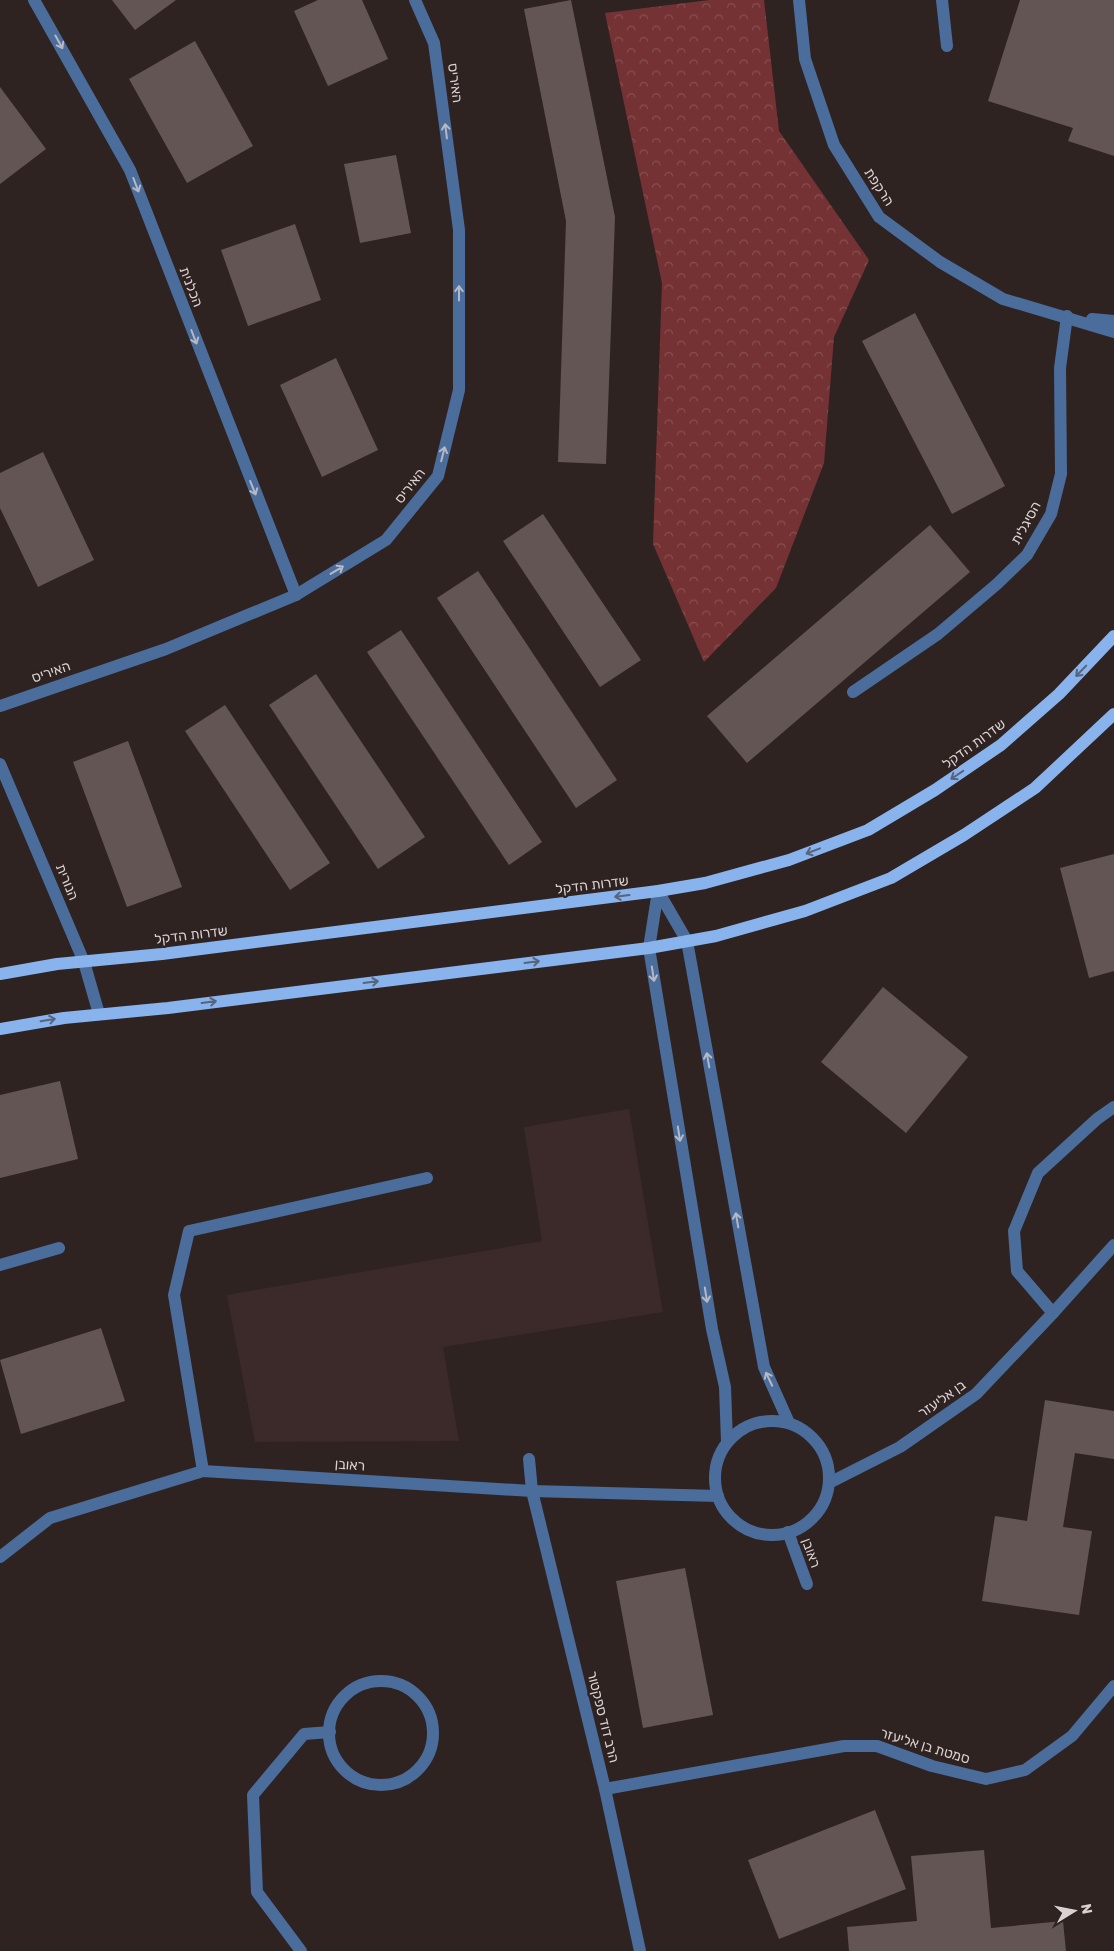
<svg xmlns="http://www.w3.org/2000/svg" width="1114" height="1951" viewBox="0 0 1114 1951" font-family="Rubik,'Noto Sans Hebrew',sans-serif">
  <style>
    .built { fill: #3c2929 }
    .park { fill: url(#park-crowns) }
    .building { fill: #635554 }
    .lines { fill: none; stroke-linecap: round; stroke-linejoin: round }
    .minor { stroke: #4a6d9c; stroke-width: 12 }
    .major { stroke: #88b3ed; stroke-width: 12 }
    .oneway { stroke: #b6b8c4 }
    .oneway2 { stroke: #57647d }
    .labels { text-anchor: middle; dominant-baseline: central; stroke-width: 5; stroke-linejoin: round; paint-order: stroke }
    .street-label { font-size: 14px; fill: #dad1d1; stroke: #2f2322 }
  </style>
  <defs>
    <pattern id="park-crowns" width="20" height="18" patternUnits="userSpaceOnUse" patternTransform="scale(1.25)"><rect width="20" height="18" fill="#753234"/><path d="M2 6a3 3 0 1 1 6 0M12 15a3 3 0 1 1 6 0" fill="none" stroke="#884f50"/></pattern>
  </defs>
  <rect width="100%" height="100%" fill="#2f2322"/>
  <path class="built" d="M629 1109 663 1312 443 1347 459 1441 255 1442 227 1295 542 1241 524 1127Z"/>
  <path class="park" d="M709 0H764L779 131 869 260 834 337 824 463 776 588 704 662 653 544 662 283 605 13Z"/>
  <g class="building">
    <path d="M112 0H176L135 30Z"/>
    <path d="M318 0H362L388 59 328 86 294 11Z"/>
    <path d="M571 0 615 217 606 464 558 462 566 221 524 9Z"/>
    <path d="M1020 0H1114V156L1068 141 1073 128 988 101Z"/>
    <path d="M195 41 253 146 187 183 129 79Z"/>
    <path d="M0 87 46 149 0 184Z"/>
    <path d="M396 155 411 233 360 243 344 164Z"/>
    <path d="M295 224 321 300 248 326 221 250Z"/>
    <path d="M915 313 1005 486 952 514 862 341Z"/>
    <path d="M336 358 378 450 322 477 280 385Z"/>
    <path d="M43 452 94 560 38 587 0 508V473Z"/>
    <path d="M543 514 641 660 600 687 503 541Z"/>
    <path d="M930 525 970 572 747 763 707 716Z"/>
    <path d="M478 571 617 780 576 808 437 598Z"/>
    <path d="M401 630 542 842 509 865 367 652Z"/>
    <path d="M316 674 425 837 378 869 269 705Z"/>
    <path d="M225 705 330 863 290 890 185 731Z"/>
    <path d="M128 741 182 887 127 907 73 762Z"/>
    <path d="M1114 854V971L1089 978 1060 868Z"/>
    <path d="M883 987 968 1057 906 1133 821 1062Z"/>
    <path d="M60 1081 78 1159 0 1178V1095Z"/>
    <path d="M101 1328 125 1401 21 1434 0 1360Z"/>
    <path d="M1045 1400 1114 1411V1459L1075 1453 1063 1527 1092 1531 1079 1615 982 1601 995 1516 1027 1521Z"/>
    <path d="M685 1568 713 1715 643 1728 616 1581Z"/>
    <path d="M875 1810 906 1889 779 1939 748 1860Z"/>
    <path d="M984 1850 991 1928 1063 1921 1066 1951H849L847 1927 917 1921 911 1856Z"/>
  </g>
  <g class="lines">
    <g class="minor">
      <path d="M34 0 130 170 296 595"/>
      <path d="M799 0 805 59 834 145 879 217 940 262 1003 299 1114 332"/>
      <path d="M942 0 947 46"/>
      <path d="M1092 319 1114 321"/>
      <path d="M853 692 938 634 997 584 1027 555 1051 514 1061 474 1060 368 1067 316"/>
      <path d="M0 706 166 649 296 595 386 540 438 476 459 390V230L434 43 415 0"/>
      <path d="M0 764 84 962 99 1014"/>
      <path d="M658 891 649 948 712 1329 725 1387 727 1442"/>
      <path d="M658 891 687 941 764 1367 789 1423"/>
      <path d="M0 1265 59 1248"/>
      <path d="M1053 1313 1017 1271 1014 1231 1038 1173 1097 1119 1114 1107"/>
      <circle cx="772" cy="1478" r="57"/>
      <path d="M529 1459 532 1491 605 1789 640 1951"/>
      <path d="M203 1471 174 1295 189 1231 427 1178"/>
      <path d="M829 1483 900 1447 976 1394 1053 1313 1114 1245"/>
      <path d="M788 1532 807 1584"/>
      <path d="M0 1557 50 1518 203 1471 532 1491 718 1496"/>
      <circle cx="381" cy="1733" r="52"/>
      <path d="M605 1789 844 1746H877L932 1766 986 1779 1025 1770 1072 1736 1114 1686"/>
      <path d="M301 1951 257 1892 253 1795 304 1734 330 1732"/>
    </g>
    <g class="major">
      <path d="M0 974 57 964 162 954 658 891 705 883 789 860 868 830 935 790 1001 745 1059 694 1114 636"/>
      <path d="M0 1029 64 1018 168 1008 649 948 716 936 805 911 891 878 964 835 1035 788 1114 714"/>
    </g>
  </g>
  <defs><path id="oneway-shaft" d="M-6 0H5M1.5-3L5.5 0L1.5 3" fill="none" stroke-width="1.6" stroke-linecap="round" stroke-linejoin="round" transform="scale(1.25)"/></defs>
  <g class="oneway">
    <use href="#oneway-shaft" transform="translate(59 42) rotate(61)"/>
    <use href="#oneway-shaft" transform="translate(446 131) rotate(-97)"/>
    <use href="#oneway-shaft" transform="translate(136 185) rotate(69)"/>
    <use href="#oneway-shaft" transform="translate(459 293) rotate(-90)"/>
    <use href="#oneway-shaft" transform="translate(194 337) rotate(69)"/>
    <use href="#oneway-shaft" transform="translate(443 454) rotate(-76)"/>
    <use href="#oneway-shaft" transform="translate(253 488) rotate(68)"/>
    <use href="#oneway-shaft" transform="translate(337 570) rotate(-31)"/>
    <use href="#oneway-shaft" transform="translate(653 974) rotate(81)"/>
    <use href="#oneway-shaft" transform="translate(708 1060) rotate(-100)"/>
    <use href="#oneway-shaft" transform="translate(679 1134) rotate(81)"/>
    <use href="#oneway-shaft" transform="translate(737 1220) rotate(-100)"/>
    <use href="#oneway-shaft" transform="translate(706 1295) rotate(81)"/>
    <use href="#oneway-shaft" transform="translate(769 1379) rotate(-115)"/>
  </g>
  <g class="oneway2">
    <use href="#oneway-shaft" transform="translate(1081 671) rotate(134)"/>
    <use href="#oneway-shaft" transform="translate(957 775) rotate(146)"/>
    <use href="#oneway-shaft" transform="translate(813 851) rotate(159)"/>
    <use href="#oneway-shaft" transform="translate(622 896) rotate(173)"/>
    <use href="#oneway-shaft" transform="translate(532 962) rotate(-7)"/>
    <use href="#oneway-shaft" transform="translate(371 982) rotate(-7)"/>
    <use href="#oneway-shaft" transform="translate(209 1002) rotate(-7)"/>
    <use href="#oneway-shaft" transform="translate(48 1020) rotate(-10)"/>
  </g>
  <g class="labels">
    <g class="street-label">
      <text transform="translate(455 83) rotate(83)">האיריס</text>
      <text transform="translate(879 187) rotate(57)">הרקפת</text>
      <text transform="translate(191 287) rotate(69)">הכלנית</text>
      <text transform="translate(410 486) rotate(-52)">האיריס</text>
      <text transform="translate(1026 523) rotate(-61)">הסיגלית</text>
      <text transform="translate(51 672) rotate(-19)">האיריס</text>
      <text transform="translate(974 744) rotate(-36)">שדרות הדקל</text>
      <text transform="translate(67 882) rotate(67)">הנורית</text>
      <text transform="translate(592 885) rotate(-7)">שדרות הדקל</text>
      <text transform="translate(191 935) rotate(-7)">שדרות הדקל</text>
      <text transform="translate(942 1399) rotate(-35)">בן אליעזר</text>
      <text transform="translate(350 1465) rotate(4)">ראובן</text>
      <text transform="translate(811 1553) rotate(70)">ראובן</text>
      <text transform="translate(603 1717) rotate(76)">הרב דוד ספקטור</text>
      <text transform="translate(925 1746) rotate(17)">סמטת בן אליעזר</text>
    </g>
  </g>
  <g transform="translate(1074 1911) rotate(80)" stroke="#2f2322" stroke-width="4" paint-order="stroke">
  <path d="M0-4L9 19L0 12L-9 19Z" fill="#dad1d1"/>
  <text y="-8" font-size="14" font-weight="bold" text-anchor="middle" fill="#dad1d1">N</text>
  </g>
</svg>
